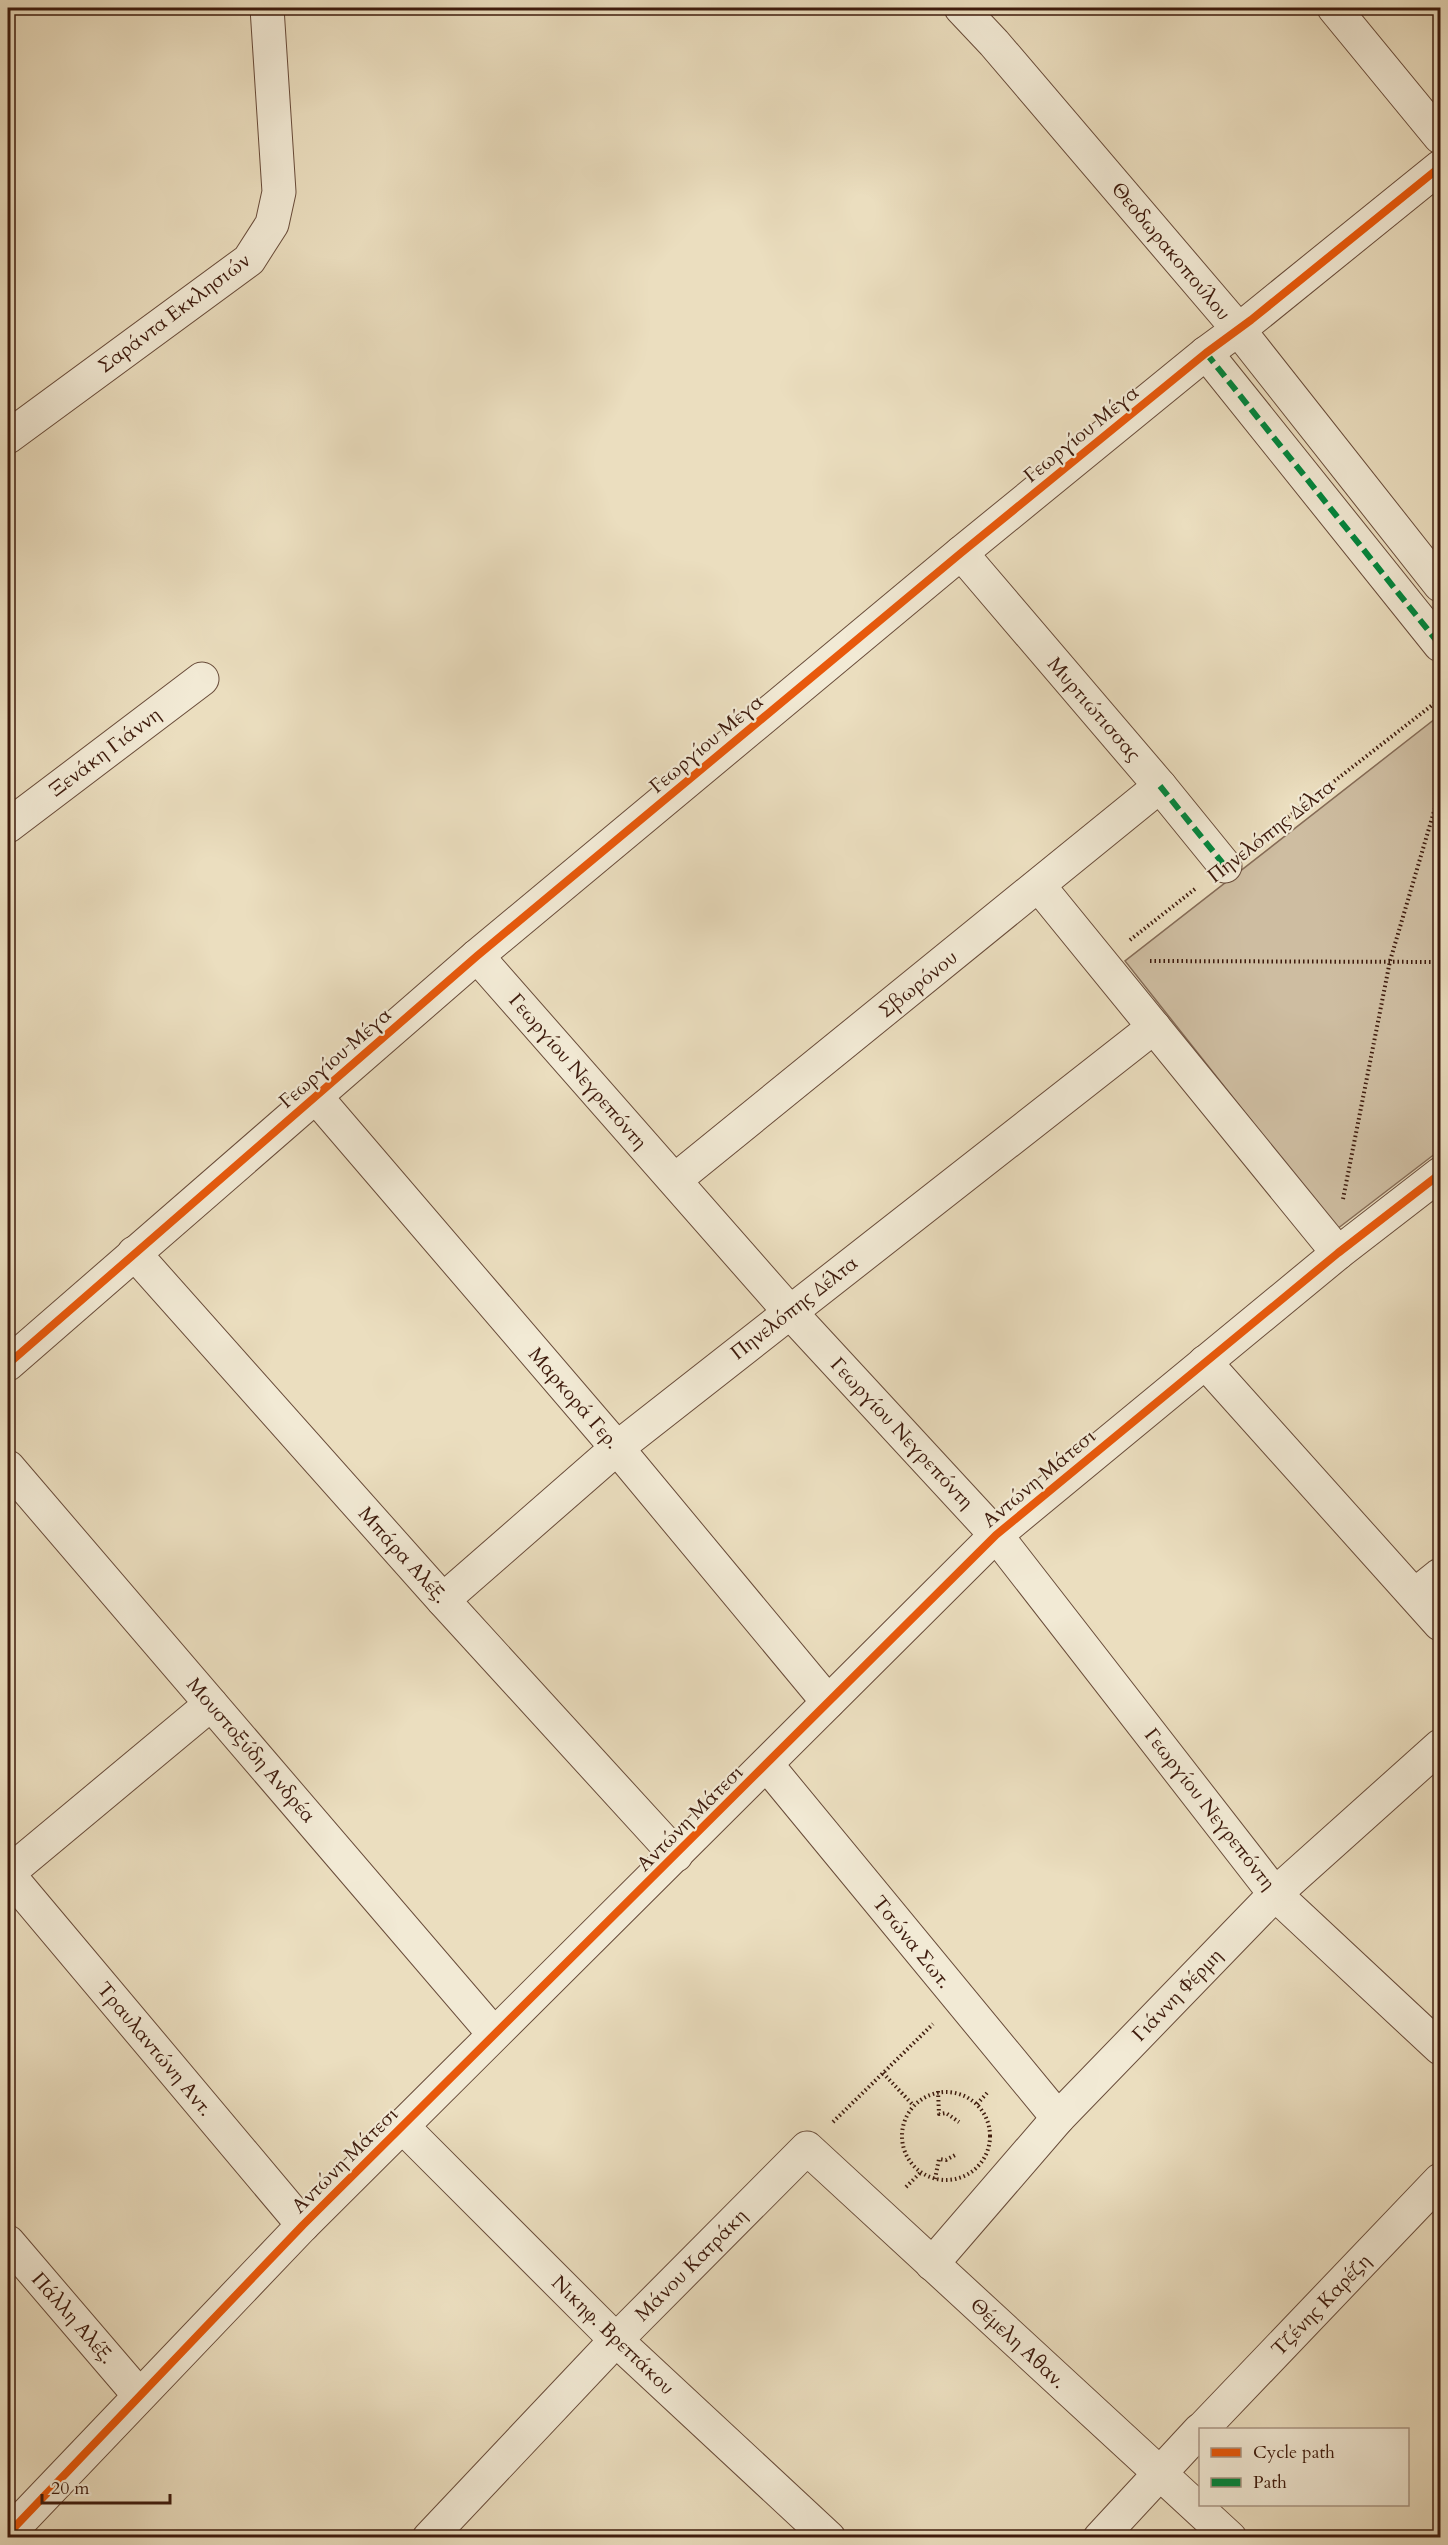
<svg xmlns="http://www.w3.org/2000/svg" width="1448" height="2545" viewBox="0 0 1448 2545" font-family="Cardo,serif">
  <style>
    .green { fill: #cebda1; stroke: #866c57; stroke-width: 1.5 }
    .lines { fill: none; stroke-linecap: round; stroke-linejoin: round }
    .pedestrian-casing { stroke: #694c3a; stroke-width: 35 }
    .minor-casing { stroke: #694c3a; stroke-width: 35 }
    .tertiary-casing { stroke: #694c3a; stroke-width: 35 }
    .path { stroke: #3e1b0d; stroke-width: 4; stroke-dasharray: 1.5 3; stroke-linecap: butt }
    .pedestrian { stroke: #f2ead5; stroke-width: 33 }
    .minor { stroke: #f2ead5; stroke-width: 33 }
    .tertiary { stroke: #f2ead5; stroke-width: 33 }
    .quiet { stroke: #00873e; stroke-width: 6; stroke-dasharray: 12 6; stroke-linecap: butt }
    .cycleway-casing { stroke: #f2ead5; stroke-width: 11 }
    .cycleway { stroke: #e8590c; stroke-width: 8 }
    .labels { text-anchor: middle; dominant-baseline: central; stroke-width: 4.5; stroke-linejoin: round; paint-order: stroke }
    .street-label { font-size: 20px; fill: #3e1b0d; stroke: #f2ead5 }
  </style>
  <rect width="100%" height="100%" fill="#ebdebf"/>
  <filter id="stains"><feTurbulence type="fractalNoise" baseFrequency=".00333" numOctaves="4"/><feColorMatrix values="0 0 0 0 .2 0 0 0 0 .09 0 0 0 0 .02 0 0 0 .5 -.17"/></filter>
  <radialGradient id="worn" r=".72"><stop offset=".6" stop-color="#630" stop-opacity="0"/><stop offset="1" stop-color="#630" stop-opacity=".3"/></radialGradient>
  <path class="green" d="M1440 715V1150L1337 1229 1125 961Z"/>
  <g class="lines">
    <defs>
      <g id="pedestrian">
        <path d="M1206 353 1440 645"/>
        <path d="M1160 786 1225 866"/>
      </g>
      <g id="minor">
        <path d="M1334 8 1440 137"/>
        <path d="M8 437 249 260 272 224 279 192 267 8"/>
        <path d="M8 826 202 679"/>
        <path d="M1039 886 1338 1253"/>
        <path d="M477 956 789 1311 996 1535 1275 1894 1440 2048"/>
        <path d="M316 1097 617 1448 828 1702"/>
        <path d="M675 1180 1160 786 961 553"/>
        <path d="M134 1253 443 1600 676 1855"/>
        <path d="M1205 1362 1440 1624"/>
        <path d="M8 1364 477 956 961 553 1206 353 1251 320 1440 167"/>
        <path d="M8 1467 494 2034"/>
        <path d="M1415 1595 1440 1575"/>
        <path d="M443 1600 617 1448 1154 1027"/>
        <path d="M767 1765 1058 2118"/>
        <path d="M8 1873 211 1704"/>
        <path d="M8 1874 303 2225"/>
        <path d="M402 2126 616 2340 829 2538"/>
        <path d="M8 2242 139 2395"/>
        <path d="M932 2264 1058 2118 1275 1894 1440 1746"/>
        <path d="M1201 2430 1440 2180"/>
        <path d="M8 2534 303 2225 996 1535 1338 1253 1440 1174"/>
        <path d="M429 2538 616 2340 807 2148 1230 2538"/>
        <path d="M1100 2538 1200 2430"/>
      </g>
      <path id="tertiary" d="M961 8 994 43 1238 329 1440 585"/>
    </defs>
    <use href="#pedestrian" class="pedestrian-casing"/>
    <use href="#minor" class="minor-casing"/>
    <use href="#tertiary" class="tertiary-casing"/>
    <g class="path">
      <path d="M1256 842 1440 699"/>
      <path d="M1130 940 1195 889"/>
      <path d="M1150 961 1440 962"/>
      <path d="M1343 1199 1390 961 1440 791"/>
      <path d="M883 2073 913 2105"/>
      <path d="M938 2091 939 2114 946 2113 959 2122"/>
      <circle cx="946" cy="2136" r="44"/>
      <path d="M977 2104 987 2093"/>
      <path d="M833 2122 933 2024"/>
      <path d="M935 2179 939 2159 946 2160 957 2154"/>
      <path d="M906 2187 921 2172"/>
    </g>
    <use href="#pedestrian" class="pedestrian"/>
    <use href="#minor" class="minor"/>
    <use href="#tertiary" class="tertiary"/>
    <g class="quiet">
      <path d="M1206 353 1440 645"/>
      <path d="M1160 786 1225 866"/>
    </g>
    <defs>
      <g id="cycleway">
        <path d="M8 1364 477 956 961 553 1206 353 1251 320 1440 167"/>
        <path d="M8 2534 303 2225 996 1535 1338 1253 1440 1174"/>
      </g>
    </defs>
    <use href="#cycleway" class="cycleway-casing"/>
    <use href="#cycleway" class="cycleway"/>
  </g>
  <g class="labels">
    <g class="street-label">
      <text transform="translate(1171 251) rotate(50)">Θεοδωρακοπούλου</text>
      <text transform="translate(174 313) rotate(-37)">Σαράντα Εκκλησιών</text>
      <text transform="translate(1081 434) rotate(-39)">Γεωργίου Μέγα</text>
      <text transform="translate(1094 709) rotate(49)">Μυρτιώτισσας</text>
      <text transform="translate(706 744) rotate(-40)">Γεωργίου Μέγα</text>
      <text transform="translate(105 752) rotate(-37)">Ξενάκη Γιάννη</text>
      <text transform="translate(1271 831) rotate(-38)">Πηνελόπης Δέλτα</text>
      <text transform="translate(918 984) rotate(-39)">Σβωρόνου</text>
      <text transform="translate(335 1058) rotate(-41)">Γεωργίου Μέγα</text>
      <text transform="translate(578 1071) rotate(49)">Γεωργίου Νεγρεπόντη</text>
      <text transform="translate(794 1308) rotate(-38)">Πηνελόπης Δέλτα</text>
      <text transform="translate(574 1398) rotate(49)">Μαρκορά Γερ.</text>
      <text transform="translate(902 1433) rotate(47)">Γεωργίου Νεγρεπόντη</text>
      <text transform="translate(1039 1478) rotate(-40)">Αντώνη Μάτεσι</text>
      <text transform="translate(403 1555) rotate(48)">Μπάρα Αλέξ.</text>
      <text transform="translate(251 1750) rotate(49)">Μουστοξύδη Ανδρέα</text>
      <text transform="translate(1210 1809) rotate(52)">Γεωργίου Νεγρεπόντη</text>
      <text transform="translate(690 1818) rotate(-45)">Αντώνη Μάτεσι</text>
      <text transform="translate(912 1942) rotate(51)">Τσώνα Σωτ.</text>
      <text transform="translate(1177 1995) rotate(-46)">Γιάννη Φέρμη</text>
      <text transform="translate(155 2049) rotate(50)">Τραυλαντώνη Αντ.</text>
      <text transform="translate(345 2160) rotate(-45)">Αντώνη Μάτεσι</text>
      <text transform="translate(691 2265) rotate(-45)">Μάνου Κατράκη</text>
      <text transform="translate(1321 2305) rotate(-46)">Τζένης Καρέζη</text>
      <text transform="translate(73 2318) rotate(49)">Πάλλη Αλέξ.</text>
      <text transform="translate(613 2335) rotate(44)">Νικηφ. Βρεττάκου</text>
      <text transform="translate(1018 2343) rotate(43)">Θέμελη Αθαν.</text>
    </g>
  </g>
  <rect width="1448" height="2545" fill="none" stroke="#ebdebf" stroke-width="30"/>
  <rect x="9" y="9" width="1430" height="2527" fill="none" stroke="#3e1b0d" stroke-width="3"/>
  <rect x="15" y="15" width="1418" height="2515" fill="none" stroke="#3e1b0d" stroke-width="1.5"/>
  <rect x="1199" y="2428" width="210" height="78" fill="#f2ead5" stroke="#aa9785" stroke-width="1.5"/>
  <rect x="1211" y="2448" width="30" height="9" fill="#e8590c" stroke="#aa9785" stroke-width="1.5"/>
  <text x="1253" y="2458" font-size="18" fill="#3e1b0d">Cycle path</text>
  <rect x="1211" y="2478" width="30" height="9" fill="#00873e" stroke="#aa9785" stroke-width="1.5"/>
  <text x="1253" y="2488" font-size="18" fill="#3e1b0d">Path</text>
  <path d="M42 2494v9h128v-9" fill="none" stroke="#3e1b0d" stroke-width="3"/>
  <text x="51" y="2494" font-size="18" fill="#3e1b0d" stroke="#f2ead5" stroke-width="4.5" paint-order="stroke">20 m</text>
  <rect width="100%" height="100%" filter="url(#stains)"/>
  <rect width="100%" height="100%" fill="url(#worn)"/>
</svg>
